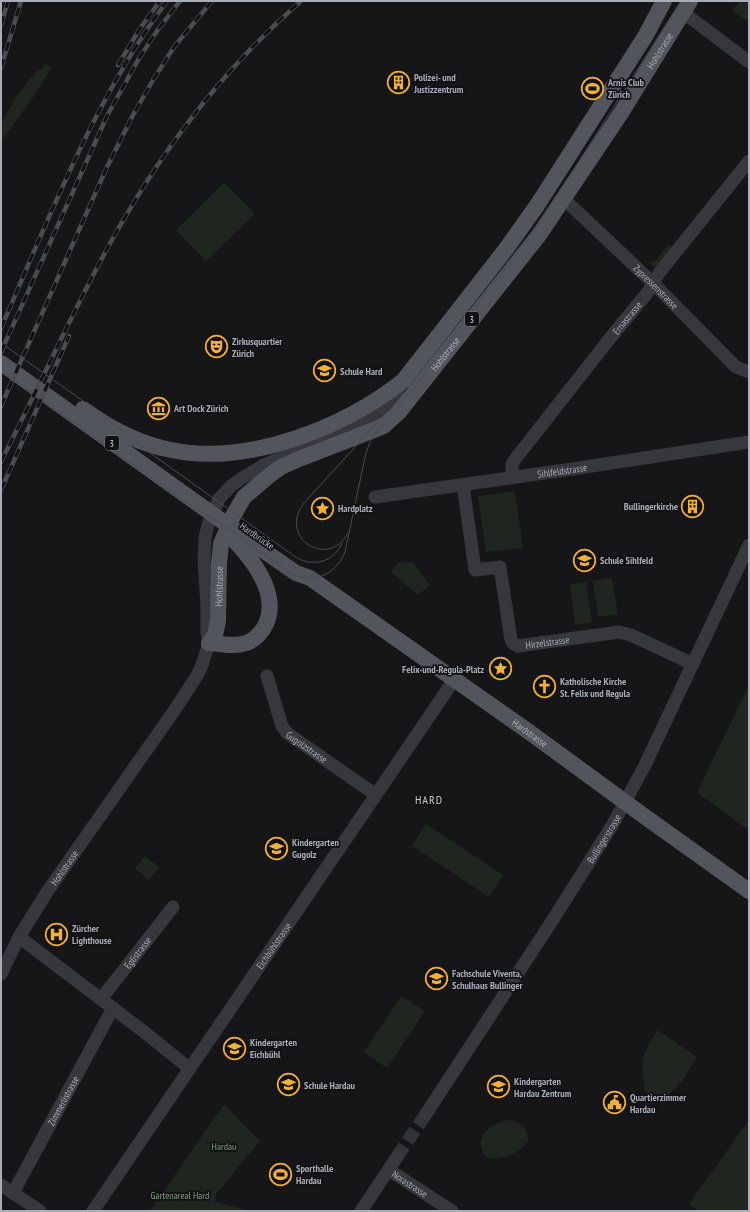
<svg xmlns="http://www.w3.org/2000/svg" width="750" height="1212" viewBox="0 0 750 1212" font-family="'PT Sans Narrow',sans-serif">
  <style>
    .green { fill: #1e261f }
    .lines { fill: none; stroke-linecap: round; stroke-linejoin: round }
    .minor-tunnel { stroke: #333438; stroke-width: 13; stroke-dasharray: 13 6; stroke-linecap: butt }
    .minor { stroke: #37383d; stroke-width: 13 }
    .major { stroke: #53555c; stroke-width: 16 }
    .tram { stroke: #4a4c52; stroke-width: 1 }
    .rail-casing { stroke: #4a4c52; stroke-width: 4.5 }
    .rail { stroke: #111113; stroke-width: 3; stroke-dasharray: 9; stroke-linecap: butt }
    .labels { text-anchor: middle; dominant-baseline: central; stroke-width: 3.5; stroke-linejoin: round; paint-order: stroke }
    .shield { fill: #111113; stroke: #7b7e86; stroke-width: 1 }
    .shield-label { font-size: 9px; font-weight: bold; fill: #a8adb8 }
    .street-label { font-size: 10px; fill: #a8adb8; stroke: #111113 }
    .poi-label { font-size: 10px; font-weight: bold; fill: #a8adb8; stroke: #111113; text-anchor: start }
    .park-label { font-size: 10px; fill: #7fa381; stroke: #111113 }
    .quarter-label { font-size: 12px; letter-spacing: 1px; fill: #c9ccd4; stroke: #111113 }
  </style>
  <rect width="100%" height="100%" fill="#161618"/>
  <g class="green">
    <path d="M740 1H749V22L732 10Z"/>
    <path d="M46 64 51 68 34 96 1 141C1 130 0 121 7 113L16 97 31 77Z"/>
    <path d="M224 183 255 214 206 261 176 230Z"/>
    <path d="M669 244 673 248 656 268 652 266 649 262 655 261Z"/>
    <path d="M515 491 523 548 486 552 478 496Z"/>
    <path d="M398 562 414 563 430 585 418 595 391 572Z"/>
    <path d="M612 578 618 614 598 617 593 581Z"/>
    <path d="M586 582 592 622 575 625 570 584Z"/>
    <path d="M749 685V830L697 793Z"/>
    <path d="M426 824 503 875 489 897 412 846Z"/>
    <path d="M144 856 159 867 149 880 135 869Z"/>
    <path d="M401 996 425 1011 387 1068 364 1052Z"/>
    <path d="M658 1030 697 1057C689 1069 675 1098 659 1098 653 1098 649 1095 645 1091 640 1064 641 1052 658 1030Z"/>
    <path d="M224 1104 260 1141 216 1194 215 1202 251 1211H150Z"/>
    <path d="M507 1120C523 1123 524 1124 529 1140 522 1150 512 1155 500 1158 498 1158 496 1159 494 1159 479 1158 477 1138 487 1130 492 1125 500 1122 507 1120Z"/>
    <path d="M749 1120V1211H698L689 1204Z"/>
  </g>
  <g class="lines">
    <path class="minor-tunnel" d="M397 1157 426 1114"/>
    <g class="minor">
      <path d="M684 13 749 62"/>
      <path id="s1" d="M564 199 653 283 736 367 749 372"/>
      <path id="s2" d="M512 477V464L516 458 611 337 648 292 659 273 749 161"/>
      <path id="s3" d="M463 485 475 570 500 567 511 640 514 644 518 646 619 632 631 635 693 664"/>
      <path id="s4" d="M375 497 572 469 749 442"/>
      <path id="s5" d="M267 676 282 726 287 733 376 795"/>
      <path d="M19 937 143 1031 189 1068"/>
      <path id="s6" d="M1 974 19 937 47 892 176 708 198 674 202 665 209 643 207 632V606L204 560 205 538 208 525 213 512 219 499 231 486 242 478 264 465 342 432 362 422 379 412 388 405 395 396 403 381"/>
      <path id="s7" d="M101 999 173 907"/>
      <path id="s8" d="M426 1114 552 921 613 824 644 767 749 545"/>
      <path id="s9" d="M389 1170 452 1211"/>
      <path d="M1 1185 40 1211"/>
      <path id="s10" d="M13 1193 113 1008"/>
      <path id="s11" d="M93 1211 454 680"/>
      <path d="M361 1211 397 1157"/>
    </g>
    <g class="major">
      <path id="s12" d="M1 363 257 546 296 573 310 578 532 734 644 816 749 891"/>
      <path d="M83 409C109 428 139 444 171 450 248 466 343 428 403 381L443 330 506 249 538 204 646 35 664 1"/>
      <path id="s13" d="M209 643 215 635 218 621 219 563 221 544 233 516 244 497 270 475 281 467 299 459 379 428 385 425 399 412 539 235 621 113 690 1"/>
      <path d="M209 643C221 644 235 647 246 643 255 640 262 632 266 624 280 592 250 556 229 535"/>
    </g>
    <g class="tram">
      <path d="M1 343 93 408 153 455 297 558C314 567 334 562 342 543"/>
      <path d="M1 371 188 504 225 526 289 572C313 585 335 576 345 552L365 457C368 446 372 437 379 428L415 387 476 306 530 236 578 163 681 1"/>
      <path d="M348 533C329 570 277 538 304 503L378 422"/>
    </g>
    <defs>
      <g id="rail">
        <path d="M1 25 8 1"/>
        <path d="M118 65 139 30 160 1"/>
        <path d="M1 68 21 1"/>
        <path d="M1 328C50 216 94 100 167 1"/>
        <path d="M1 352 107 116 138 60 157 31 180 1"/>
        <path d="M1 406 107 167 133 115 153 80 174 47 212 1"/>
        <path d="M1 462C21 421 42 379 62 337 82 297 101 257 124 219 171 138 230 63 301 1"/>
        <path d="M1 490 69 336"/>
      </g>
    </defs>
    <use href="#rail" class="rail-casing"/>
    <use href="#rail" class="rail"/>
  </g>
  <defs>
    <symbol id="building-ring" viewBox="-11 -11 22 22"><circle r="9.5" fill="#111113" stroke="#f2b134" stroke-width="1.5"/><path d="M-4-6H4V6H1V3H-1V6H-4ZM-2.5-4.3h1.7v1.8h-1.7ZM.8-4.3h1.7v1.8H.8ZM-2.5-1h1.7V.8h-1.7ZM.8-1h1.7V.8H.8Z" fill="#f2b134"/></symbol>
    <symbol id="stadium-ring" viewBox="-11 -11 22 22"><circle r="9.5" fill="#111113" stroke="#f2b134" stroke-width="1.5"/><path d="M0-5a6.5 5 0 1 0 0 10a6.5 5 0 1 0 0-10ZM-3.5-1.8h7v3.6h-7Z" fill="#f2b134"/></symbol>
    <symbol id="theatre-ring" viewBox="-11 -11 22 22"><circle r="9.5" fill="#111113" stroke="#f2b134" stroke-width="1.5"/><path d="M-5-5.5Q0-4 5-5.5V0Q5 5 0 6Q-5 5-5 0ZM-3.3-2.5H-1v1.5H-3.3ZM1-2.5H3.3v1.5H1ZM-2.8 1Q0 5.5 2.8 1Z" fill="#f2b134"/></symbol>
    <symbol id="school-ring" viewBox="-11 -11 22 22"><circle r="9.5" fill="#111113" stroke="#f2b134" stroke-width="1.5"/><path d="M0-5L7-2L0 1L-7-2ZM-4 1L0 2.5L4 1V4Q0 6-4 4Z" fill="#f2b134"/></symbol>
    <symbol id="museum-ring" viewBox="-11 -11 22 22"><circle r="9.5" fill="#111113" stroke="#f2b134" stroke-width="1.5"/><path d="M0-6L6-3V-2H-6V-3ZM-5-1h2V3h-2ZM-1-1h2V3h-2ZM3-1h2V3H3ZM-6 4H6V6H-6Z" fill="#f2b134"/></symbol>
    <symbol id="sight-ring" viewBox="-11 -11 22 22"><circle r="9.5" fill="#111113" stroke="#f2b134" stroke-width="1.5"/><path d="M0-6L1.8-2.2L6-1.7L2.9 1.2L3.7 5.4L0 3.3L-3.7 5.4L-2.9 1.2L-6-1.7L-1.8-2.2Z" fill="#f2b134"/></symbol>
    <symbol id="church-ring" viewBox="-11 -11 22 22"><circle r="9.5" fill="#111113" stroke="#f2b134" stroke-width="1.5"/><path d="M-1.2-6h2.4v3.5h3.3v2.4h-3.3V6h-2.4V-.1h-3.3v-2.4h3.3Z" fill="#f2b134"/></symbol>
    <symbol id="hospital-ring" viewBox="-11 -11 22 22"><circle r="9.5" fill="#111113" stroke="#f2b134" stroke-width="1.5"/><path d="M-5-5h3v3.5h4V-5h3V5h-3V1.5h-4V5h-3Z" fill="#f2b134"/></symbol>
    <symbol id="civic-ring" viewBox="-11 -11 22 22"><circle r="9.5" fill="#111113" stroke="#f2b134" stroke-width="1.5"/><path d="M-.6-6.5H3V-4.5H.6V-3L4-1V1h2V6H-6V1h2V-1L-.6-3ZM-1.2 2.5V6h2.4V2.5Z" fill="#f2b134"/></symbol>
  </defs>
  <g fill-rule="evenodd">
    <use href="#building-ring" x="386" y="70" width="25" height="25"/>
    <use href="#stadium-ring" x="580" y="76" width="25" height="25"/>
    <use href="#theatre-ring" x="204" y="334" width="25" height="25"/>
    <use href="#school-ring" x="312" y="358" width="25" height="25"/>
    <use href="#museum-ring" x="146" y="396" width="25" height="25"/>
    <use href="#building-ring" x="680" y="494" width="25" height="25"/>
    <use href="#sight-ring" x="310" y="496" width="25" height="25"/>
    <use href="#school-ring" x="572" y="548" width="25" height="25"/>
    <use href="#sight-ring" x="488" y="656" width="25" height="25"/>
    <use href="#church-ring" x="532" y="674" width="25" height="25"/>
    <use href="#school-ring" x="264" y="836" width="25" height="25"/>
    <use href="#hospital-ring" x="44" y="922" width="25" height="25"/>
    <use href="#school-ring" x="424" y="966" width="25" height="25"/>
    <use href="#school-ring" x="222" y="1036" width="25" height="25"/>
    <use href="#school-ring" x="276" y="1072" width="25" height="25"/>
    <use href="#school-ring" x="486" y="1074" width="25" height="25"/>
    <use href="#civic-ring" x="602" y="1090" width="25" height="25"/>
    <use href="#stadium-ring" x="268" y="1162" width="25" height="25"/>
  </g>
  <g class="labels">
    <g class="shield">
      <rect x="465" y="312" width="14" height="14" rx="3"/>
      <rect x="105" y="436" width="14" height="14" rx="3"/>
    </g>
    <g class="shield-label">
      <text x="472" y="319">3</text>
      <text x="112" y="443">3</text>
    </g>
    <g class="street-label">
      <text stroke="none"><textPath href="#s13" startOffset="779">Hohlstrasse</textPath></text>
      <text stroke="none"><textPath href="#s1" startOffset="127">Zypressenstrasse</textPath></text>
      <text stroke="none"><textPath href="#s2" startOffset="199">Ernastrasse</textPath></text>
      <text stroke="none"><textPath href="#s13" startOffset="407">Hohlstrasse</textPath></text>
      <text stroke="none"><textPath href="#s4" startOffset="189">Sihlfeldstrasse</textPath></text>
      <text transform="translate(257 536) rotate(35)">Hardbrücke</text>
      <text stroke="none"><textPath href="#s13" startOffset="59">Hohlstrasse</textPath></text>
      <text stroke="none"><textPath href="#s3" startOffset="224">Hirzelstrasse</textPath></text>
      <text stroke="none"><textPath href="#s12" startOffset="646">Hardstrasse</textPath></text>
      <text stroke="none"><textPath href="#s5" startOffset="85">Gugolzstrasse</textPath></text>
      <text stroke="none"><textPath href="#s8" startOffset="328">Bullingerstrasse</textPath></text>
      <text stroke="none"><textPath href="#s6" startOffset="124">Hohlstrasse</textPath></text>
      <text stroke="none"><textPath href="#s11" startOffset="321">Eichbühlstrasse</textPath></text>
      <text stroke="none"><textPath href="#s7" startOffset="59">Eglistrasse</textPath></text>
      <text stroke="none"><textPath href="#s10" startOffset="105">Zimmerlistrasse</textPath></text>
      <text stroke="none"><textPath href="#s9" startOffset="25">Norastrasse</textPath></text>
    </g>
    <g class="poi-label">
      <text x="414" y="77">Polizei- und<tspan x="414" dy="12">Justizzentrum</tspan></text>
      <text x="608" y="82">Arnis Club<tspan x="608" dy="12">Zürich</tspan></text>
      <text x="232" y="341">Zirkusquartier<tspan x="232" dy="12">Zürich</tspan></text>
      <text x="340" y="371">Schule Hard</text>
      <text x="174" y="408">Art Dock Zürich</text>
      <text x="678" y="506" text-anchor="end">Bullingerkirche</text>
      <text x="338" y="508">Hardplatz</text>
      <text x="600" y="560">Schule Sihlfeld</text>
      <text x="484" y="669" text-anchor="end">Felix-und-Regula-Platz</text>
      <text x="560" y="681">Katholische Kirche<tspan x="560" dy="12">St. Felix und Regula</tspan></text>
      <text x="292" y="842">Kindergarten<tspan x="292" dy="12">Gugolz</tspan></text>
      <text x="72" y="928">Zürcher<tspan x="72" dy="12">Lighthouse</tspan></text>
      <text x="452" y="973">Fachschule Viventa,<tspan x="452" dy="12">Schulhaus Bullinger</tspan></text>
      <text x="250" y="1042">Kindergarten<tspan x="250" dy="12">Eichbühl</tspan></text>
      <text x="514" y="1081">Kindergarten<tspan x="514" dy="12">Hardau Zentrum</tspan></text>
      <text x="304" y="1085">Schule Hardau</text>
      <text x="630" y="1097">Quartierzimmer<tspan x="630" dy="12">Hardau</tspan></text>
      <text x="296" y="1168">Sporthalle<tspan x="296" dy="12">Hardau</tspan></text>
    </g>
    <g class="park-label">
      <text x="224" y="1146">Hardau</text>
      <text x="180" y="1195">Gartenareal Hard</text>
    </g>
    <g class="quarter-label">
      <text x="429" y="799">HARD</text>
    </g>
  </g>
  <rect width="750" height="1212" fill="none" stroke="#a8adb8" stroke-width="4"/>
</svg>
